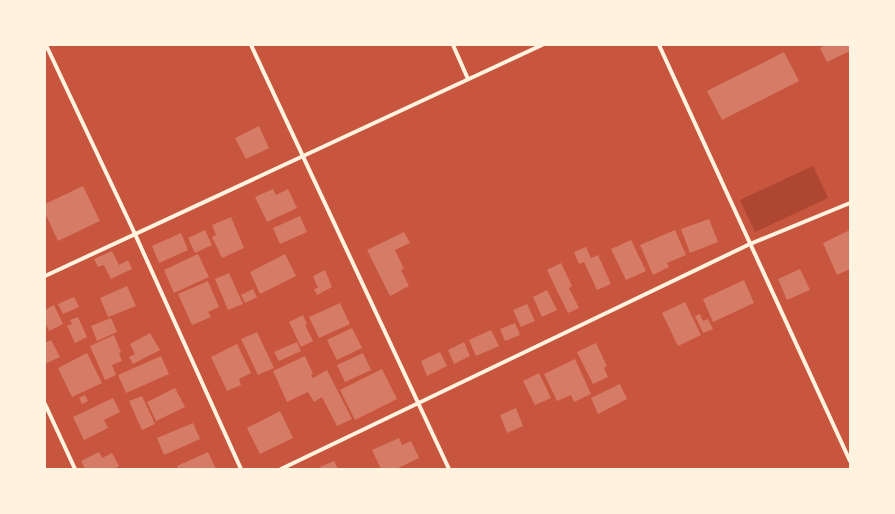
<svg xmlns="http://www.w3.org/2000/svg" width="895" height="514" viewBox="0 0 895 514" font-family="Bitter,serif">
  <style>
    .green { fill: #ae4732 }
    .building { fill: #d67c66 }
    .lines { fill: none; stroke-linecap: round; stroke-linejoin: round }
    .minor { stroke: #fff3e0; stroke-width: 4 }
  </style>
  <rect width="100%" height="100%" fill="#c8553d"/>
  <path class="green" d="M813 166 828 198 755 232 740 200Z"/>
  <g class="building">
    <path d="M826 45H850V51L827 62 820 48Z"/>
    <path d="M784 52 799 81 722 120 707 91Z"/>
    <path d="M259 126 269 148 246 159 235 138Z"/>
    <path d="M83 186 100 221 58 241 45 213V204Z"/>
    <path d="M273 189 276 195 288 189 297 208 267 222 255 197Z"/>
    <path d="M300 216 307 232 280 244 273 228Z"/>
    <path d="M231 217 244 248 222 258 212 237 216 235 212 225Z"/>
    <path d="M709 219 718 242 690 253 681 229Z"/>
    <path d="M205 230 212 245 195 253 188 238Z"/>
    <path d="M675 230 686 255 667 263 669 267 653 275 640 245Z"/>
    <path d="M850 230V269L837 275 823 243Z"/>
    <path d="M404 232 410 243 395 250 404 269 401 270 409 286 390 296 367 250Z"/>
    <path d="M181 233 188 250 159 263 152 246Z"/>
    <path d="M631 240 646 271 626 280 611 249Z"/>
    <path d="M586 247 591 258 598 255 611 284 597 290 584 262 579 264 574 252Z"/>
    <path d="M112 251 119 265 128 260 132 269 111 279 104 265 98 267 94 259Z"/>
    <path d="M198 254 209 277 174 293 164 270Z"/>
    <path d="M285 254 296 276 260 294 250 272Z"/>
    <path d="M561 263 572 286 569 288 579 308 568 313 547 270Z"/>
    <path d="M800 269 810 290 787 300 778 279Z"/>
    <path d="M325 270 332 287 317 295 314 289 318 288 313 276Z"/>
    <path d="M229 273 243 304 228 310 215 279Z"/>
    <path d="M744 280 754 303 713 322 703 299Z"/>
    <path d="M208 281 219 307 208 312 211 317 192 325 178 294Z"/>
    <path d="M127 286 136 306 108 317 100 298Z"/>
    <path d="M253 289 257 297 245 303 241 295Z"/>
    <path d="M547 290 557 310 542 317 533 297Z"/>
    <path d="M74 297 79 307 63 314 58 304Z"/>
    <path d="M685 302 701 335 678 346 662 313Z"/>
    <path d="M340 303 350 324 319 338 309 317Z"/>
    <path d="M527 304 535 321 521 327 513 310Z"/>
    <path d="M54 305 63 324 49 331 45 322V310Z"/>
    <path d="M700 314 703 321 708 319 713 329 703 333 695 316Z"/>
    <path d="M303 315 307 324 305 325 313 341 301 347 289 322Z"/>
    <path d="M78 317 87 337 75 343 67 326 72 324 70 320Z"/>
    <path d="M111 318 117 332 97 341 91 326Z"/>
    <path d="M515 323 520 335 505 341 500 329Z"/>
    <path d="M352 328 362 348 337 360 327 340Z"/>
    <path d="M491 330 499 346 476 356 469 340Z"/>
    <path d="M257 332 274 368 258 375 241 339Z"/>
    <path d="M150 333 160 350 133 364 129 357 135 354 130 344Z"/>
    <path d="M114 335 121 352 119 353 122 361 112 365 116 375 105 380 90 346Z"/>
    <path d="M51 340 60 357 45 364V343Z"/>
    <path d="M297 342 301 351 279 361 274 352Z"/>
    <path d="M464 342 470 356 454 364 448 350Z"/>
    <path d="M596 343 607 366 604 368 608 377 593 384 577 352Z"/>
    <path d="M237 344 251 373 239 379 241 385 227 391 211 357Z"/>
    <path d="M440 352 447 366 427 376 421 361Z"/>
    <path d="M87 353 102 383 72 397 58 368Z"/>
    <path d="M363 353 371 370 345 382 337 365Z"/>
    <path d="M161 356 169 374 126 393 118 375Z"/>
    <path d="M305 356 313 374 311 375 313 378 327 370 352 419 337 426 322 397 314 402 308 392 287 402 273 371Z"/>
    <path d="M575 359 591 394 574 402 571 395 557 401 544 374Z"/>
    <path d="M382 369 397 399 355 420 340 390Z"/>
    <path d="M539 373 551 398 535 405 523 381Z"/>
    <path d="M620 384 627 399 598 414 591 398Z"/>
    <path d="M175 388 185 407 156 421 147 402Z"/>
    <path d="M85 395 88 401 82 404 79 398Z"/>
    <path d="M142 396 155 424 142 430 129 401Z"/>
    <path d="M113 398 120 412 104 420 108 428 84 440 73 417Z"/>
    <path d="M516 408 523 426 507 433 500 415Z"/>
    <path d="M280 411 293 438 260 454 247 428Z"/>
    <path d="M193 423 200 439 164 455 157 438Z"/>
    <path d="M399 438 402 445 411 441 419 458 396 469H381L372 450Z"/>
    <path d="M99 452 102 458 112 453 119 466 114 469H85L81 461Z"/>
    <path d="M208 452 216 469H178L177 466Z"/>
    <path d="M334 461 338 469H321L320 467Z"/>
  </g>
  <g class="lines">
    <g class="minor">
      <path d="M46 45 135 234 241 469"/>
      <path d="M251 45 449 469"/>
      <path d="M453 45 468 79"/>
      <path d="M659 45 850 461"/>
      <path d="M45 276 542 45"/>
      <path d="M45 404 75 469"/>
      <path d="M281 469 750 244 850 203"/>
    </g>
  </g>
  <rect width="895" height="514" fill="none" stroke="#fff3e0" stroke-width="92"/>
</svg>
